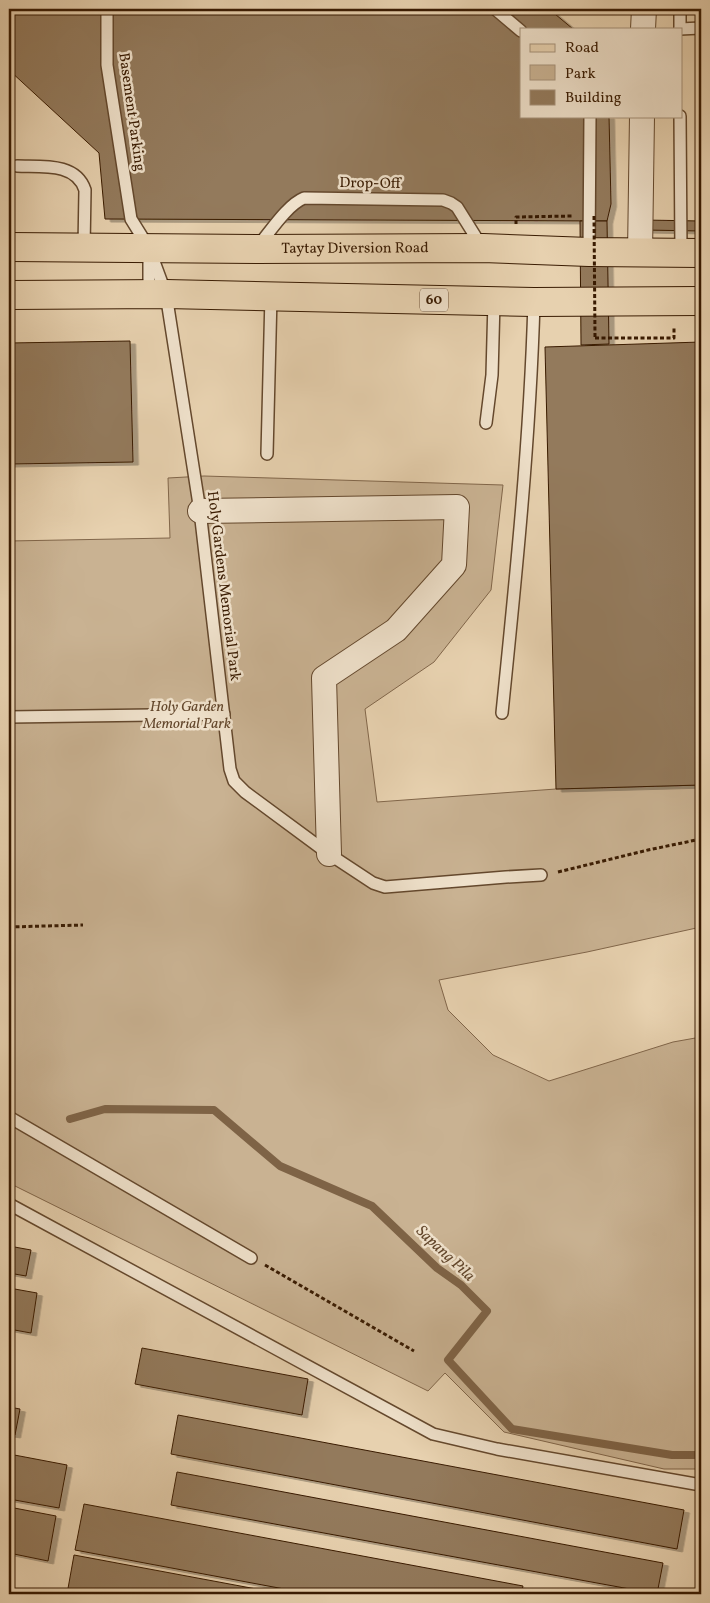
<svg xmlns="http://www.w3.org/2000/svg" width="710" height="1603" viewBox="0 0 710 1603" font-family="Vollkorn,serif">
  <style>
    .green { fill: #c9b292; stroke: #81664a }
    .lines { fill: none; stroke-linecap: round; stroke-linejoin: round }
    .stream { stroke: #7e6346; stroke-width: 8 }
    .building { fill: #937a5c; stroke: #391b02; filter: url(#shadow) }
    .lane-casing { stroke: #64482d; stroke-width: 14 }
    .street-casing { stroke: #64482d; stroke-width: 26 }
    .primary-casing { stroke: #391b02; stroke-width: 30 }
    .path { stroke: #391b02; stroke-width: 3; stroke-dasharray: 4 2.5; stroke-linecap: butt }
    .lane { stroke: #efe1cb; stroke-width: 11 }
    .street { stroke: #efe1cb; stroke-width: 24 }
    .primary { stroke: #e7d1af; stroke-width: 28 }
    .path-bridge { stroke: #391b02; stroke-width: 3; stroke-dasharray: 4 2.5; stroke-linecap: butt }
    .labels { text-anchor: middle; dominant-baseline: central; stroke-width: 5; stroke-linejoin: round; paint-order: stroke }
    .shield { fill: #efe1cb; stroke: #70563e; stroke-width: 1 }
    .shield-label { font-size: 14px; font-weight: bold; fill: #391b02 }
    .street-label { font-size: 15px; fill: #391b02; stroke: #efe1cb }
    .park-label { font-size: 15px; font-style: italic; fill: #64482d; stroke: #efe1cb }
    .water-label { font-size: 16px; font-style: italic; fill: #61452a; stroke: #efe1cb }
  </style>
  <defs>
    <filter id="shadow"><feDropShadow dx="5.5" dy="3" stdDeviation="0" flood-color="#0004"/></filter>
  </defs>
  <rect width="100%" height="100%" fill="#e7d1af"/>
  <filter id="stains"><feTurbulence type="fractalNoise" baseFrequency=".004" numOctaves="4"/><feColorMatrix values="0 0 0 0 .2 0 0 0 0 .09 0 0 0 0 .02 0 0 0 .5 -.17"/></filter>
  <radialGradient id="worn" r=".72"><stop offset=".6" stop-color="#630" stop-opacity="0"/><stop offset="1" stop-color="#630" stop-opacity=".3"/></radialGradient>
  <path class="green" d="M204 476 503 485 491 590 434 662 365 709 377 802 556 789 701 785V927L587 952 439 980 448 1010 493 1055 549 1081 673 1042 701 1037V1469H664L504 1432 445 1373 428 1391 9 1183V541L170 538 168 478Z"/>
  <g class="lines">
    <path class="stream" d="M70 1119 105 1109 214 1110 280 1166 372 1206 437 1268 461 1285 487 1311 448 1360 512 1429 672 1455H701"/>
  </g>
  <g class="building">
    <path d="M9 9H549L573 29H521V116H609L611 204 607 221 105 219 99 153 9 70Z"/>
    <path d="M644 220 701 221V231L644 230Z"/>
    <path d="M580 221H607L609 344 581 345Z"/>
    <path d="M130 341 133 462 9 464V343Z"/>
    <path d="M701 342V785L556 789 545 347Z"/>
    <path d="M9 1246 31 1250 26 1276 9 1273Z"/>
    <path d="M9 1288 37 1293 31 1333 9 1329Z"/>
    <path d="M142 1348 308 1379 302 1415 135 1384Z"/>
    <path d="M9 1407 20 1409 15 1435 9 1434Z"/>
    <path d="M178 1415 684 1510 677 1549 171 1454Z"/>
    <path d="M9 1454 67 1465 59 1508 9 1499Z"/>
    <path d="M177 1472 663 1563 657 1594 171 1505Z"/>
    <path d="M84 1504 523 1586 521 1594H311L75 1550Z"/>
    <path d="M9 1507 56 1516 48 1561 9 1553Z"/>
    <path d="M74 1555 283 1594H67Z"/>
  </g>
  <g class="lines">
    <defs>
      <g id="lane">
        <path d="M107 9V65L131 219 149 248 166 294 200 511 230 769 234 781 245 792 329 854 373 883 385 887 506 877 541 875"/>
        <path d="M495 9 521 31"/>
        <path d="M680 9V29"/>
        <path d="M680 29 701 28"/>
        <path d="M680 116 681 253"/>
        <path d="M17 166C41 167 76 162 85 190L84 247"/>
        <path d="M258 246C270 232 287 205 304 198L443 200 451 203 457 207 482 247"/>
        <path d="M589 252 590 116"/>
        <path d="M149 257V294"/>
        <path d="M486 423 492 375 494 301"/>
        <path d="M267 454 271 296"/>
        <path d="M502 713C516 576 530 439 534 302"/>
        <path d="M9 717 224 714"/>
        <path d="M9 1117 251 1258"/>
        <path d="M9 1204 433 1434 497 1449 701 1485"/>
      </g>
      <g id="street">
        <path d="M643 29 644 9"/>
        <path d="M640 253 642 116"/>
        <path d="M200 511 457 507 454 565 396 630 324 678 329 854"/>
      </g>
      <g id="primary">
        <path id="s1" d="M9 247 256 249 483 248 589 252 701 253"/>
        <path d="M9 295 166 294 534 302 701 301"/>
      </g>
    </defs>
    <use href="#lane" class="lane-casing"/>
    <use href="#street" class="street-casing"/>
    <use href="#primary" class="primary-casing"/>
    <g class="path">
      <path d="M516 224V217L573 216"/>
      <path d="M595 338H674V327"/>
      <path d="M558 872 648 850 701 839"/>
      <path d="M9 927 83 925"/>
      <path d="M265 1265 414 1351"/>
    </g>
    <use href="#lane" class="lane"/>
    <use href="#street" class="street"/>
    <use href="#primary" class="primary"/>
    <path class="path-bridge" d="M594 216 595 338"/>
  </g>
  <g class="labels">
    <rect class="shield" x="420" y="288.5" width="28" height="23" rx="4"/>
    <g class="shield-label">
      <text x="434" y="300">60</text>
    </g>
    <g class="street-label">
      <text transform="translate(131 112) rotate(82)">Basement Parking</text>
      <text transform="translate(370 184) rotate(1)">Drop-Off</text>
      <text stroke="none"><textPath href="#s1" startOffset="346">Taytay Diversion Road</textPath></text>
      <text transform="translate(223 586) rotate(83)">Holy Gardens Memorial Park</text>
    </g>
    <g class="park-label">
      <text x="187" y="707">Holy Garden<tspan x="187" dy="17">Memorial Park</tspan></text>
    </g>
    <g class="water-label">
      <text transform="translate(445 1254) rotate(43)">Sapang Pila</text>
    </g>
  </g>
  <rect width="710" height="1603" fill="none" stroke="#e7d1af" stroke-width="30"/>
  <rect x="10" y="10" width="690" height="1583" fill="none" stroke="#391b02" stroke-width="2.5"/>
  <rect x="15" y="15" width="680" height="1573" fill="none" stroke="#391b02"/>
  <rect x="520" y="28" width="162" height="90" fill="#efe1cb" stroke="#a6927b"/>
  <rect x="530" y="44" width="25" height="8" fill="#e7d1af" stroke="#a6927b"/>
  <text x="565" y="52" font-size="15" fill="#391b02">Road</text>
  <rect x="530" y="65" width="25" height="15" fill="#c9b292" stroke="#a6927b"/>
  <text x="565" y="78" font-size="15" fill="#391b02">Park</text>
  <rect x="530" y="90" width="25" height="15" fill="#937a5c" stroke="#a6927b"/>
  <text x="565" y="102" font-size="15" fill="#391b02">Building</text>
  <rect width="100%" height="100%" filter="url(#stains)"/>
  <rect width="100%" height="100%" fill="url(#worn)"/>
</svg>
